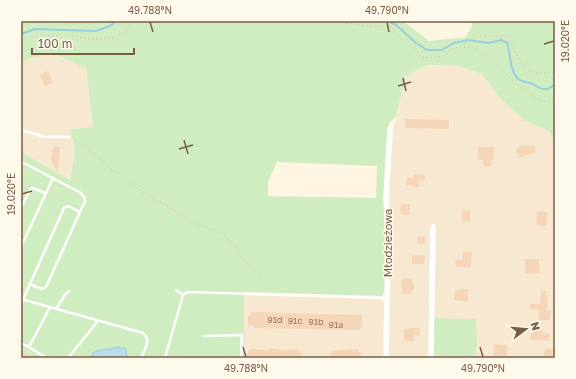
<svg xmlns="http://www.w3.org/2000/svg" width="576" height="379" viewBox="0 0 576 379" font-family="'Golos Text',sans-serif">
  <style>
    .residential { fill: #f7e9d1 }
    .green { fill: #cfedc0; fill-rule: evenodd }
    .water { fill: #b6deea; stroke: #9bcddd }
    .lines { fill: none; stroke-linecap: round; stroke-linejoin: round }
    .stream { stroke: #9bcddd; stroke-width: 2 }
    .building { fill: #f6d6b8 }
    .path { stroke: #dbb99b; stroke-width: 1; stroke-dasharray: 1 3; stroke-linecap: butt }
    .service { stroke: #fff; stroke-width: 2.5 }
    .minor { stroke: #fff; stroke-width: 5.5 }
    .ticks { fill: none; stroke: #795d46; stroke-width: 1.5 }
    .labels { text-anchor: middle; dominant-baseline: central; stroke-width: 3; stroke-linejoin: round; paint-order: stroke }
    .number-label { font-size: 9px; fill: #987b62 }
    .street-label { font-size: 11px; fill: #795d46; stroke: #fff9ec }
    .neatline { fill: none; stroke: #795d46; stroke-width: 1.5 }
    .ticks-label { font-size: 10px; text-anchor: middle; fill: #795d46 }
  </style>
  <rect width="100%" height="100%" fill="#fef6e3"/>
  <g class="residential">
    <path d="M44 54 58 55 86 69 93 127 70 130 75 149 70 180 21 152V63L30 58Z"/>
    <path d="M427 65 459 66 482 74 500 98 524 120 550 132 555 143V358H475L477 347 432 318 434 225H431L429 358H388V197L393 130 406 76Z"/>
    <path d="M243 295 382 299V302H384V358H244Z"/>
  </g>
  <g class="green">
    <path d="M21 21H403L429 41 466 37 472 26 471 21H555V143L550 132 524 120 500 98 482 74 459 66 427 65 406 76 396 117 389 123 384 197 385 293 382 294V296L244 292V358H21V152L70 180 75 149 70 129 93 127 86 69C59 55 50 47 21 63ZM277 162 377 166 376 198 268 196V182Z"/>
    <path d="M432 318 476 319 477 347 475 358H433Z"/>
  </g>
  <path class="water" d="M117 347 126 349 127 356 129 357V358H92V354C96 349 109 350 117 347Z"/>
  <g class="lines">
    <g class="stream">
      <path d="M388 21 396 25 416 43 427 50H442L454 43 469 40 489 43 501 40 507 43C511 54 509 70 518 79 523 83 528 82 533 84 542 90 546 92 555 84"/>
      <path d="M21 34 35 29 96 31 110 26 116 21"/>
    </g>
  </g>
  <g class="building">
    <path d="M48 71 53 82 45 86 39 75Z"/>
    <path d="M405 119 449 120V129L405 128Z"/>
    <path d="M524 145V146L534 145 536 152 519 158 518 154 515 153 517 150 519 146Z"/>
    <path d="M53 146 60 147 58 174 51 159Z"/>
    <path d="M478 147H494V159L491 160 492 166H483V160H478Z"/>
    <path d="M413 174 425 175V181H419V187H412V185H406L407 178H413Z"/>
    <path d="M402 204H410V215L401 214V211L399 209Z"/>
    <rect x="462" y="210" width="8" height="12"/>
    <path d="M537 211 547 212V226L536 225Z"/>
    <rect x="417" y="237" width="8" height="7"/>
    <path d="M463 252H472L471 267H457L455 263 457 259 462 260Z"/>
    <path d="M412 255H425L424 264H412Z"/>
    <path d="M525 259H539L540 273 525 274Z"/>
    <path d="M402 278 413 279 412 283H414V290H412V294H402L401 281H402Z"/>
    <path d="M459 289H468V302L454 300 455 290H459Z"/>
    <path d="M541 290 546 291V295H548L547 310H551L550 320H539V310L530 309V304H540Z"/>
    <path d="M251 312 362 315V328H360L359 330 254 328V326H248V316H250Z"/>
    <path d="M409 328H420V335H414V341H404V329Z"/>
    <path d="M532 328 543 329 542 333 550 334 549 341 530 340Z"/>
    <path d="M494 344 508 345 507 358 493 357Z"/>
    <path d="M270 348 283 350 298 349V351H301V358H247L248 351H250V349L270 350Z"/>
    <path d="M545 348 554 349 552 358H543Z"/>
    <path d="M351 349 359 350V352H361V358H331V351Z"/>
    <path d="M21 351 35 358H21Z"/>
  </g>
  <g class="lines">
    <g class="path">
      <path d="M343 21 346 23 375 27 391 26 403 42 414 45 420 56 428 58 443 56 453 48 472 47 491 60 516 84 543 102 555 98"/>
      <path d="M476 37 507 36C522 60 519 78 555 72"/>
      <path d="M21 40 40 35 71 36 93 39 114 38 131 28 128 21"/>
      <path d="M554 73 555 77"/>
      <path d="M73 139 93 153 129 183 156 200 196 223 224 235 231 241 245 261 275 290"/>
    </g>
    <g class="service">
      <path d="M21 130 45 137H69"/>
      <path d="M21 163 26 164 81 193 84 197 85 201 46 287 42 289 29 284"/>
      <path d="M21 208 30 190 32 188 45 193"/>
      <path d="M21 247 53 178"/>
      <path d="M176 290 183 295"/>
      <path d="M21 299 143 333C152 340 144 350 141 358"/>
      <path d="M21 304 64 208 68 206 80 212"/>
      <path d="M56 309 65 295 69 291"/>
      <path d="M204 336 242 335 241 358"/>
      <path d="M21 343 29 347 46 358"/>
      <path d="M29 347 50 307"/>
      <path d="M68 358 94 326 98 320"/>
      <path d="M165 358 183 295 187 292 386 298"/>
    </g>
    <g class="minor">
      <path d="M386 358 388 242 386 197 390 129"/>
      <path d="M431 358 433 227"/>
    </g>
  </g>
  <path class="ticks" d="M150 22 153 32M387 22 389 32M544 44 554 41M403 78 406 91M398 86 411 82M184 140 188 154M179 149 193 145M22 194 32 191M243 347 246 357M480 347 483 357"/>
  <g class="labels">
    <g class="number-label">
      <text x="275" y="319">91d</text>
      <text x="295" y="320">91c</text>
      <text x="316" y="321">91b</text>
      <text x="336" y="324">91a</text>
    </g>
    <g class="street-label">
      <text transform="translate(387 243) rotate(-90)">Młodzieżowa</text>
    </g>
  </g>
  <rect width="576" height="379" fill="none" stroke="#fff9ec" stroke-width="44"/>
  <g transform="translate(526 329) rotate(74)" stroke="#fff9ec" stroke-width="3" paint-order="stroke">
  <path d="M0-3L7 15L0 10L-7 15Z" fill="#795d46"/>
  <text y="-6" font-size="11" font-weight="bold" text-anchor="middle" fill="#795d46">N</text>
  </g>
  <path d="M32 48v6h102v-6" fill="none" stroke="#795d46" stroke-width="2"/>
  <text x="38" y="48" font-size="12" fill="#795d46" stroke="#fff9ec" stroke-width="3" paint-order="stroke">100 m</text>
  <rect x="22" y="22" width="532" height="335" class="neatline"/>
  <g class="ticks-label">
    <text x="150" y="14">49.788°N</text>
    <text x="387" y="14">49.790°N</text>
    <text transform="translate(565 41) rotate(-90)" y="4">19.020°E</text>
    <text transform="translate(11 194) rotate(-90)" y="4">19.020°E</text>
    <text x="246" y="372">49.788°N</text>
    <text x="483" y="372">49.790°N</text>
  </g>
</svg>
